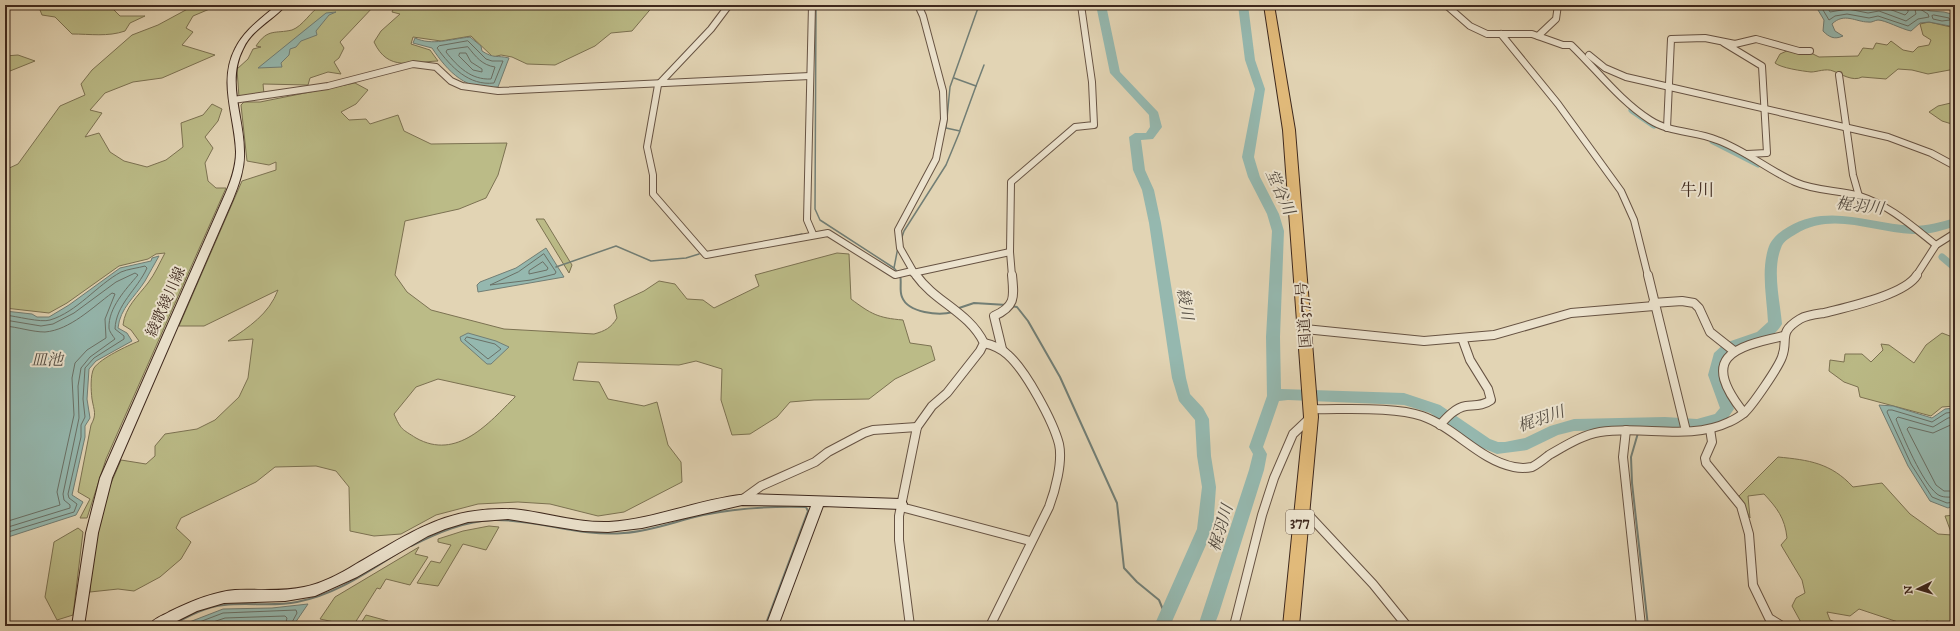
<svg xmlns="http://www.w3.org/2000/svg" width="1960" height="631" viewBox="0 0 1960 631" font-family="'IM FELL DW Pica','Noto Serif JP',serif">
  <style>
    .green { fill: #bbbb87; stroke: #7c7252; fill-rule: evenodd }
    .water { fill: #95b8af; stroke: #727e75 }
    .lines { fill: none; stroke-linecap: round; stroke-linejoin: round }
    .shore { stroke: #6a7066; stroke-width: 1 }
    .stream-far1 { stroke: #727e75; stroke-width: 1.5 }
    .stream { stroke: #727e75; stroke-width: 2 }
    .canal { stroke: #95b8af; stroke-width: 7 }
    .river { fill: #95b8af; fill-rule: evenodd }
    .street-far1-casing { stroke: #675343; stroke-width: 8 }
    .street-casing { stroke: #675343; stroke-width: 10 }
    .secondary-casing { stroke: #3e281d; stroke-width: 2 }
    .highway-casing { stroke: #3e281d; stroke-width: 2 }
    .street-far1 { stroke: #ece3ce; stroke-width: 6 }
    .street { stroke: #ece3ce; stroke-width: 8 }
    .secondary { fill: #ece3ce; fill-rule: evenodd }
    .highway { fill: #e1ba7a; fill-rule: evenodd }
    .labels { text-anchor: middle; dominant-baseline: central; stroke-width: 4; stroke-linejoin: round; paint-order: stroke }
    .shield { fill: #ece3ce; stroke: #726052; stroke-width: 1 }
    .shield-label { font-size: 14px; font-weight: bold; fill: #3e281d }
    .street-label { font-size: 15px; fill: #3e281d; stroke: #ece3ce }
    .water-label { font-size: 16px; font-style: italic; fill: #544c42; stroke: #ece3ce }
    .quarter-label { font-size: 17px; fill: #3e281d; stroke: #ece3ce }
  </style>
  <rect width="100%" height="100%" fill="#e2d4b4"/>
  <filter id="stains"><feTurbulence type="fractalNoise" baseFrequency=".005" numOctaves="4"/><feColorMatrix values="0 0 0 0 .2 0 0 0 0 .09 0 0 0 0 .02 0 0 0 .5 -.17"/></filter>
  <radialGradient id="worn" r=".72"><stop offset=".6" stop-color="#630" stop-opacity="0"/><stop offset="1" stop-color="#630" stop-opacity=".3"/></radialGradient>
  <g class="green">
    <path d="M38 5H116L114 10 120 16H145L130 23 125 31C108 37 90 34 72 34L55 17 42 15Z"/>
    <path d="M195 5H219L193 16 186 28 193 32 182 45 215 55 162 78 133 82 105 93 90 110 102 113 85 137 99 133 110 152 124 161 147 167 166 160 183 147 181 123 203 115 212 104 222 109 218 121 205 137 213 148 205 163 208 181 216 188H226L106 459 87 518H80L90 499 78 492 91 425C97 414 94 411 92 399 91 391 90 375 94 368 101 358 127 346 139 341L131 330 123 325C125 307 138 296 148 283 155 274 160 262 165 253L156 254 148 259 119 266 67 303 49 313 5 308V170L18 164 60 106 85 95 81 84 92 70 132 35 158 25Z"/>
    <path d="M321 5H337L347 8V5H375L340 42 344 48 339 58 334 62 341 74 328 72 310 78 308 85 263 84 264 94 239 97 237 69 248 59 253 49 261 47 256 46C268 28 275 34 292 30 303 26 311 11 321 5Z"/>
    <path d="M395 5H654L632 31 611 33 595 46 555 65 527 64 512 57 501 55 493 57 471 36 441 41 413 37 411 44 430 50 438 61C411 62 388 72 374 42L381 31 400 14 392 12Z"/>
    <path d="M1929 22 1955 28V69L1928 74 1912 70 1898 69 1886 79 1862 77C1853 82 1841 74 1833 71 1826 68 1817 72 1811 72 1802 71 1781 68 1775 63L1780 54 1789 50 1811 53 1819 57 1858 56 1863 48 1873 49 1876 43 1887 45 1891 41 1903 50 1913 52 1918 47 1929 45 1931 40 1923 35 1920 24Z"/>
    <path d="M18 55 35 61 5 73V56Z"/>
    <path d="M355 83 368 90 356 104 341 112 349 120 366 119 370 124 398 115 404 131 431 144 507 143 498 175 486 198 459 209 405 221 395 275 407 292 431 310 504 329 594 334C605 331 611 328 617 318L614 305 644 291 659 281 675 284 687 299 703 300 714 308 759 286 755 275 837 253 849 254 851 299C871 314 878 318 903 320L910 343 931 346 935 360 895 379 869 399 814 400 790 402 777 417 750 434 732 435 721 400 722 369 696 361 679 365 578 362 573 380 599 382 608 399 644 406 657 402 668 445 681 462 682 482 624 512 598 516 550 504 518 502 478 504 436 515 401 534 374 536 350 531 349 487 336 471 316 466 275 467 256 482 181 518 176 528 191 542 181 559 160 577 134 591 118 589 90 592 91 560 102 504 121 460 146 464 155 456V446L165 434 197 429 215 420 239 397 248 378 253 339 228 341C249 327 269 314 278 290L204 326H179L242 181 276 170V162L269 165 247 161 241 105 244 102H260ZM438 379 515 396V397C489 423 457 461 416 438 402 429 401 430 394 414L416 387Z"/>
    <path d="M1955 102V125L1942 121 1929 112 1938 106Z"/>
    <path d="M536 219H544L572 265 569 273Z"/>
    <path d="M1942 333 1955 338V406L1942 407 1931 416 1860 397 1858 387 1844 382 1829 371 1830 360 1844 362 1845 354H1862L1871 362 1883 350 1881 344 1889 345 1914 363 1926 345Z"/>
    <path d="M1778 457C1809 460 1831 463 1853 487L1882 483 1910 514 1938 534 1952 535 1945 516 1955 515V626H1943L1927 621 1910 626 1859 609 1850 616 1827 612 1830 620 1846 626H1803L1792 606 1796 598 1805 593 1802 580 1781 545 1787 538C1785 518 1777 508 1764 494L1748 496 1750 518 1739 496Z"/>
    <path d="M489 526 499 527 486 550 463 544 438 586 417 583 431 561 440 563 451 545 438 542V539L463 531Z"/>
    <path d="M78 528 83 532 73 615 57 620 45 597 54 542Z"/>
    <path d="M419 547 415 554 428 557 410 585 386 579 380 589 377 588 353 626 320 619 335 597Z"/>
    <path d="M366 615 388 621 385 626H359Z"/>
  </g>
  <g class="water">
    <path d="M1815 5H1916L1930 11 1944 12 1955 15V27L1929 22 1920 23 1911 31C1901 29 1885 20 1878 20 1875 20 1872 23 1868 22 1856 22 1844 12 1832 24L1835 31 1843 36C1834 40 1829 37 1823 31L1824 20Z"/>
    <path d="M336 12 329 15 316 31 317 35 301 41 296 47 290 49 289 55 281 63 282 67 258 68 326 13Z"/>
    <path d="M470 37 481 46 482 51C494 59 497 55 509 58L498 87C467 92 448 72 432 48L413 43 415 38C432 46 451 39 470 37Z"/>
    <path d="M546 248 564 277 478 292 477 285 480 282 516 268Z"/>
    <path d="M159 256C154 264 150 273 145 281 135 297 120 308 118 328L127 333 132 341 96 361 89 369 87 399 90 418 85 426V437L72 495 83 502 76 515 5 538V311L32 314 37 317H49L69 305 120 268 151 261 152 258Z"/>
    <path d="M468 333 496 341 509 347 491 364H487L461 341 460 337Z"/>
    <path d="M1879 405 1893 406 1932 418 1945 409 1955 408V505L1948 508 1930 501 1908 466Z"/>
    <path d="M308 604 293 626H179L223 609 272 608Z"/>
  </g>
  <g class="lines">
    <g class="shore">
      <path d="M1820 5 1829 20 1835 16 1847 14 1869 18 1878 16 1908 26 1918 19 1929 17 1928 14 1920 9 1919 5"/>
      <path d="M1826 5 1830 12 1848 9 1868 13 1879 11 1906 21 1916 14 1914 5"/>
      <path d="M1862 5 1868 7 1881 6 1905 15 1908 12V5"/>
      <path d="M1934 15 1949 18 1950 20 1942 21 1933 19 1932 16Z"/>
      <path d="M468 41 486 59 492 61H503L494 83C469 86 451 67 437 48L439 46Z"/>
      <path d="M468 47C476 57 482 65 495 67L491 79C471 80 458 67 446 52L447 50Z"/>
      <path d="M460 53H466L471 62 482 69V72L473 70 459 56Z"/>
      <path d="M544 254 556 272 555 274 531 280 490 285 518 272Z"/>
      <path d="M543 262 548 268 547 270 529 274V271Z"/>
      <path d="M5 315C16 316 41 323 50 320 77 312 97 285 121 272 128 269 138 268 145 266L147 268C137 290 116 304 115 329L124 336V339L94 358 85 368 83 399 85 417 81 425V437L68 494 69 498 77 504 74 512 5 533"/>
      <path d="M5 320 41 326 53 324 74 313 116 282 135 273 138 275C126 289 108 308 109 328 109 331 113 336 115 339L90 357 81 368 78 386 79 418 63 494 64 500 70 505V508L5 528"/>
      <path d="M5 326C18 327 32 332 45 332 70 330 93 307 112 293L115 294 105 319 106 338 87 350 75 363 72 378 74 415 57 492 60 505 5 522"/>
      <path d="M467 337 495 344 501 349 488 359 465 340Z"/>
      <path d="M1955 412 1946 413 1932 422 1892 410H1888L1887 412 1911 464 1932 497 1947 503 1955 502"/>
      <path d="M1955 417 1948 418 1933 427 1898 417 1896 419C1903 437 1922 482 1937 494 1942 498 1949 497 1955 497"/>
      <path d="M1955 423 1933 433 1909 427 1907 429 1936 485 1944 491H1955"/>
      <path d="M189 626 223 613 296 610 297 613 290 626"/>
      <path d="M201 626 225 618 285 616 287 618 285 626"/>
      <path d="M220 626 238 623H277L279 626"/>
    </g>
    <g class="stream-far1">
      <path d="M816 5 815 209 820 220 894 268 901 276"/>
      <path d="M954 78 976 86 960 130"/>
      <path d="M976 86 984 65"/>
      <path d="M901 240 904 231 946 165 960 131 946 128 950 87 979 5"/>
      <path d="M740 247 802 234"/>
      <path d="M556 267 616 246 651 261 686 258 699 254"/>
      <path d="M894 268 898 247"/>
    </g>
    <g class="stream">
      <path d="M900 275C902 282 899 290 902 297 908 313 939 316 953 312"/>
      <path d="M1011 306 1017 307 1028 321 1060 377 1117 503 1124 568 1137 582 1159 600 1166 617"/>
      <path d="M956 309 974 303 1007 305"/>
      <path d="M1638 433 1631 457 1632 483 1648 626"/>
      <path d="M411 546C437 533 464 521 494 520 538 519 578 537 624 533 652 531 676 521 703 515 737 508 772 506 806 507L808 511 765 626"/>
      <path d="M170 626C187 617 204 607 224 605 248 602 273 607 297 602 335 595 366 573 398 553"/>
    </g>
    <g class="canal">
      <path d="M1632 110 1654 125"/>
      <path d="M1713 141 1758 164"/>
      <path d="M1942 257 1955 268"/>
    </g>
    <g class="river">
      <path d="M1096 5H1106L1120 72 1158 112 1162 127 1153 139 1141 140 1145 170 1154 190 1161 223 1186 378 1190 394 1203 408 1209 419 1211 456 1216 487 1213 529 1170 626H1154L1197 529 1202 487 1197 456 1195 420 1179 401 1172 378 1149 223 1142 190 1133 170 1129 137 1135 133H1146L1150 127 1149 115 1110 73Z"/>
      <path d="M1238 5H1248L1255 60 1265 89 1254 157 1260 177 1279 214 1284 231 1280 337 1281 389 1404 393 1440 405 1490 439 1498 442H1505L1525 438 1550 426 1574 419 1665 417 1697 419 1715 414 1720 408 1708 375 1714 353 1725 343 1757 332 1768 322C1767 299 1761 273 1768 249 1771 239 1779 232 1788 227 1829 203 1870 224 1913 226 1928 226 1941 222 1955 218V226C1941 231 1928 235 1913 234 1874 233 1833 211 1796 234 1791 237 1783 241 1781 248 1772 270 1780 301 1782 324 1767 351 1723 340 1722 374 1722 382 1731 400 1734 409L1725 422 1697 431 1665 429 1574 431 1558 435 1527 450 1497 454 1480 447 1430 413 1404 405 1288 400 1279 401 1263 447 1267 454 1264 470 1219 613 1214 626H1198L1249 470 1253 454 1249 447 1267 396 1266 337 1272 231 1267 214 1248 177 1242 157 1255 89 1245 60Z"/>
    </g>
    <defs>
      <g id="street-far1">
        <path d="M729 5 711 29 658 85 647 147 653 175V194L706 255 828 233 895 275 912 271"/>
        <path d="M812 5 807 220 813 234"/>
        <path d="M1446 5 1470 26 1487 34H1532L1563 45H1571C1597 70 1620 101 1650 120 1670 133 1695 131 1717 140 1745 150 1768 170 1795 182 1815 191 1838 190 1860 196 1889 205 1912 226 1936 245"/>
        <path d="M1501 34 1558 104 1621 191 1634 220 1648 276"/>
        <path d="M1538 36 1556 19 1558 5"/>
        <path d="M1724 43 1762 66 1767 153 1747 154"/>
        <path d="M1589 55 1605 68 1626 77 1888 137 1931 153 1955 166"/>
        <path d="M1839 75 1853 175 1859 196"/>
        <path d="M233 100 328 86 413 64 436 67 451 81 462 86 498 91 810 76"/>
        <path d="M1667 128 1671 39 1705 38 1735 44 1756 39 1799 51H1810"/>
        <path d="M913 273 1010 252"/>
        <path d="M916 276 900 248 898 230 936 159 944 119 943 91 923 16 918 5"/>
        <path d="M1012 276 1010 252 1011 182 1075 127 1094 125 1092 82 1081 5"/>
        <path d="M1916 276 1936 245 1955 233"/>
      </g>
      <g id="street">
        <path d="M1648 275 1686 431"/>
        <path d="M1653 303 1682 301 1694 303 1699 308 1710 332 1734 351"/>
        <path d="M1305 329 1424 341 1494 335 1571 313 1654 306"/>
        <path d="M984 343C993 345 1001 348 1008 355 1026 371 1053 421 1059 444 1063 462 1055 491 1049 507L990 626"/>
        <path d="M1002 349 994 316C1016 306 1014 297 1012 275"/>
        <path d="M1310 409C1341 410 1394 406 1422 416 1456 428 1479 460 1514 467 1519 468 1527 468 1532 467 1538 464 1544 459 1549 455 1565 446 1582 435 1600 432 1642 425 1690 441 1729 422 1734 420 1740 416 1744 413 1752 406 1778 368 1782 357 1789 339 1777 333 1800 319 1807 315 1817 314 1824 313 1847 307 1905 295 1917 275"/>
        <path d="M1744 413C1700 358 1731 347 1784 336"/>
        <path d="M1440 425C1447 417 1455 408 1466 406 1475 405 1483 406 1491 400L1488 389 1470 360 1462 338"/>
        <path d="M1710 429 1712 442 1705 458 1706 463 1741 506 1749 534 1753 585 1769 618 1782 626"/>
        <path d="M1626 430 1623 457 1641 626"/>
        <path d="M743 499 761 486 815 462 828 452 864 433 873 430 917 427"/>
        <path d="M901 507 1030 541"/>
        <path d="M1303 509 1373 584 1407 626"/>
        <path d="M910 626 899 540V516L917 427 932 406 947 393 980 351 984 343C969 312 935 302 916 275"/>
        <path d="M1234 626 1262 515 1274 478 1293 434 1311 417"/>
      </g>
      <g id="secondary">
        <path d="M277 5H286C272 21 252 29 243 49 226 82 244 117 244 151 245 168 239 184 233 199L112 478 98 533 84 626H72L86 533 100 478 223 199C230 184 236 168 236 152 235 117 218 82 235 49 244 30 262 18 277 5Z"/>
        <path d="M749 494 901 499 905 500 907 504 905 508 901 509 823 506 778 626H766L811 506 742 505 642 528 608 532 583 531 508 519 468 522 445 529 428 536 357 577 315 596 285 601 224 603 197 611 167 626H149C152 619 162 616 169 612 189 602 212 592 235 590 258 589 281 592 304 587 323 583 340 574 356 564 392 544 427 519 468 512 485 509 503 508 521 510 550 514 579 523 609 522 657 519 701 498 749 494Z"/>
      </g>
      <path id="highway" d="M1264 5H1274L1295 130 1318 417 1299 626H1283L1304 417 1283 130Z"/>
    </defs>
    <use href="#street-far1" class="street-far1-casing"/>
    <use href="#street" class="street-casing"/>
    <use href="#secondary" class="secondary-casing"/>
    <use href="#highway" class="highway-casing"/>
    <use href="#street-far1" class="street-far1"/>
    <use href="#street" class="street"/>
    <use href="#secondary" class="secondary"/>
    <use href="#highway" class="highway"/>
  </g>
  <g class="labels">
    <rect class="shield" x="1286" y="510" width="28" height="24" rx="3"/>
    <g class="shield-label">
      <text x="1300" y="522">377</text>
    </g>
    <g class="street-label">
      <text transform="translate(166 302) rotate(-66)">綾歌綾川線</text>
      <text transform="translate(1304 315) rotate(-94)">国道377号</text>
    </g>
    <g class="water-label">
      <text transform="translate(1280 192) rotate(66)">堂谷川</text>
      <text transform="translate(1860 206) rotate(7)">梶羽川</text>
      <text transform="translate(1185 304) rotate(81)">綾川</text>
      <text x="47" y="360">皿池</text>
      <text transform="translate(1541 419) rotate(-19)">梶羽川</text>
      <text transform="translate(1221 528) rotate(-73)">梶羽川</text>
    </g>
    <g class="quarter-label">
      <text x="1697" y="191">牛川</text>
    </g>
  </g>
  <rect width="1960" height="631" fill="none" stroke="#e2d4b4" stroke-width="20"/>
  <rect x="6" y="6" width="1948" height="619" fill="none" stroke="#3e281d" stroke-width="2"/>
  <rect x="10" y="10" width="1940" height="611" fill="none" stroke="#3e281d"/>
  <g transform="translate(1918 589) rotate(265)" stroke="#ece3ce" stroke-width="3" paint-order="stroke">
  <path d="M0-3L7 15L0 10L-7 15Z" fill="#3e281d"/>
  <text y="-6" font-size="11" font-weight="bold" text-anchor="middle" fill="#3e281d">N</text>
  </g>
  <rect width="100%" height="100%" filter="url(#stains)"/>
  <rect width="100%" height="100%" fill="url(#worn)"/>
</svg>
